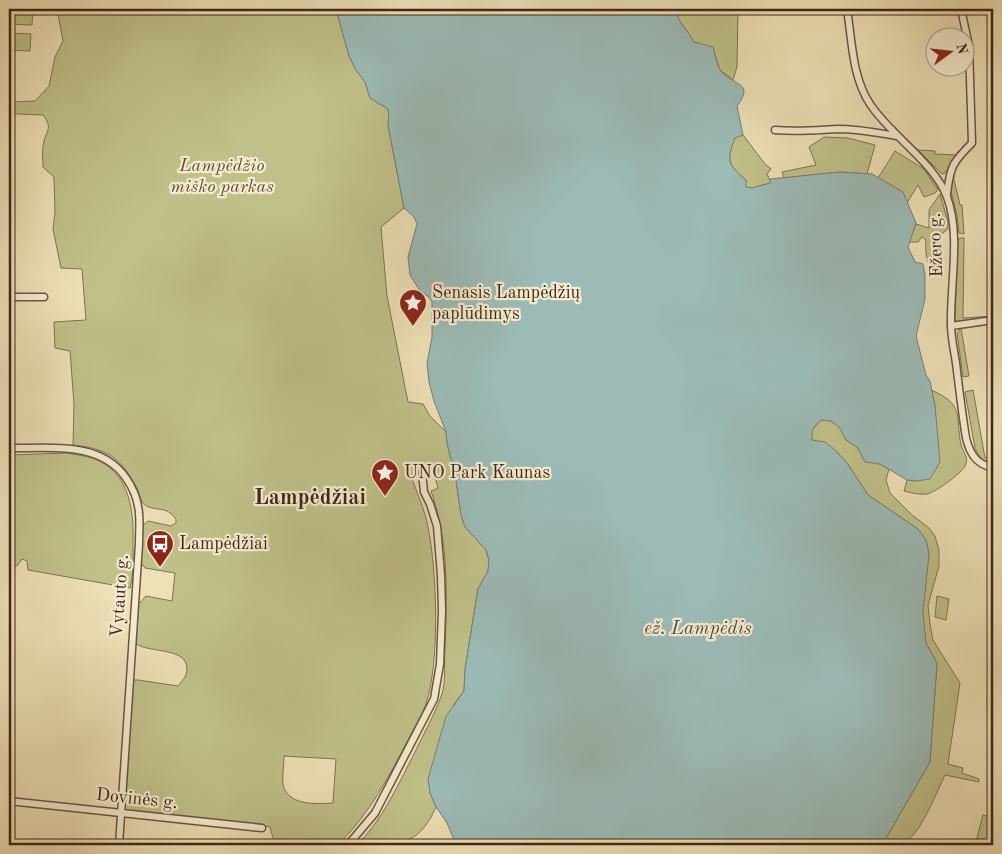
<svg xmlns="http://www.w3.org/2000/svg" width="1002" height="854" viewBox="0 0 1002 854" font-family="'Old Standard TT',serif">
  <style>
    .green { fill: #c0c189; stroke: #807450; fill-rule: evenodd }
    .water { fill: #9cbbb7; stroke: #787f77 }
    .lines { fill: none; stroke-linecap: round; stroke-linejoin: round }
    .minor-casing { stroke: #6c5540; stroke-width: 9 }
    .minor { stroke: #f4ecd0; stroke-width: 6 }
    .labels { text-anchor: middle; dominant-baseline: central; stroke-width: 4.5; stroke-linejoin: round; paint-order: stroke }
    .park-label { font-size: 18px; font-style: italic; fill: #614d34; stroke: #f4ecd0 }
    .street-label { font-size: 18px; fill: #412618; stroke: #f4ecd0 }
    .poi-label { font-size: 18px; fill: #412618; stroke: #f4ecd0; text-anchor: start }
    .water-label { font-size: 19px; font-style: italic; fill: #584b40; stroke: #f4ecd0 }
    .district-label { font-size: 22px; font-weight: bold; fill: #412618; stroke: #f4ecd0 }
  </style>
  <rect width="100%" height="100%" fill="#eee1b7"/>
  <filter id="stains"><feTurbulence type="fractalNoise" baseFrequency=".004" numOctaves="4"/><feColorMatrix values="0 0 0 0 .2 0 0 0 0 .09 0 0 0 0 .02 0 0 0 .5 -.17"/></filter>
  <radialGradient id="worn" r=".72"><stop offset=".6" stop-color="#630" stop-opacity="0"/><stop offset="1" stop-color="#630" stop-opacity=".3"/></radialGradient>
  <g class="green">
    <path d="M9 9H33L32 25 9 24Z"/>
    <path d="M50 9H336L349 56 356 70 365 82 370 98 388 109 389 117 388 125 404 208 381 227 387 296 408 402 423 404 430 416 446 432 447 442 450 456 454 466 461 515 465 527 486 550 489 560 488 571 478 589 465 669 464 691 454 704 430 793 436 807C428 825 416 843 395 841L391 845H357C383 819 398 785 415 752 424 733 435 714 442 694 446 680 444 662 445 648 447 595 449 541 431 491L438 488 433 470 411 476C417 493 425 510 428 527 437 571 440 662 426 704 422 716 414 727 409 738 389 777 369 814 338 845H275L270 827 256 824 126 810 124 808 133 680H138L178 686C182 681 187 676 187 669 187 646 148 654 135 643L137 606 146 596 172 601 175 573 145 568 140 562 143 525 148 521 171 526 176 523V519C173 516 171 513 167 511 160 508 147 510 142 502 140 498 139 492 137 488 120 457 108 449 73 445L74 404 70 351 55 348 54 322 86 320 82 269 61 268 53 229 55 212 54 177 43 167C43 160 42 153 43 146 45 131 54 129 43 115L17 114 11 112 14 102 35 101 49 86 55 57 63 41 58 14ZM284 756 336 759 333 803C316 804 287 806 283 784 282 775 284 765 284 756Z"/>
    <path d="M676 9H738L737 67 733 80 720 70 713 48 694 42C687 29 677 22 676 9Z"/>
    <path d="M9 33 31 34 30 51 9 50Z"/>
    <path d="M743 135 765 164 771 169 767 174 771 183 752 188 745 187 746 180C728 165 726 160 735 138Z"/>
    <path d="M824 137 848 138 875 145 867 174 840 172 784 178 782 172 816 165 809 147Z"/>
    <path d="M918 150 935 151V154L957 155 945 173 942 174Z"/>
    <path d="M895 151 924 169 938 190 935 193 924 197 918 185 907 203 902 192 878 178Z"/>
    <path d="M952 175H954V180L960 205H962L964 234 959 233 957 215 950 188Z"/>
    <path d="M940 194 948 222V229L939 236 938 264 936 268 932 269C926 260 925 251 926 240L922 237 918 242H909L916 224 929 228V210Z"/>
    <path d="M961 238H964L963 318 993 316V318L958 322 955 320 958 239Z"/>
    <path d="M961 328 969 376 963 377 957 333Z"/>
    <path d="M931 390C965 405 955 414 961 445 963 451 968 457 966 464 964 472 936 492 927 494 920 495 912 493 904 491L907 480 916 481 935 406Z"/>
    <path d="M973 390 985 458 993 456V464C983 462 979 457 975 448L965 392Z"/>
    <path d="M821 420 831 421 840 427 846 440 857 447 865 461 880 464 889 469 886 480 890 493 912 515 929 528 935 536 939 550V566L928 605 930 624 933 640 960 683 948 764 963 768 962 773 979 779V782L945 775C936 793 920 837 902 844 896 846 888 845 882 845L930 762 937 663 926 643 922 613 929 554 926 540 918 529 868 495 847 463 834 449 812 440 811 431Z"/>
    <path d="M66 453C78 455 89 456 99 461 130 475 134 513 133 542 133 557 134 573 130 588L28 570 27 561 22 559 17 566 9 564V455Z"/>
    <path d="M937 596 949 599 946 620 935 617Z"/>
    <path d="M983 815 993 818V845H975Z"/>
  </g>
  <path class="water" d="M336 9H676C677 22 687 29 694 42L713 47C715 54 717 66 721 71 734 86 755 82 737 106L743 135 735 138C726 161 728 165 746 180V187L752 188 770 183V179L840 172 872 174 903 192 916 223 908 247 915 262 923 264 925 275V299L916 336 926 375 930 381 935 406 940 462 930 479 916 481 907 480 880 464 865 462 857 447 846 440 839 427 831 421 821 420C813 427 811 431 812 440L825 442 834 449 847 463 868 495 918 529 926 540 929 554 923 613 926 643 937 663 930 762 882 845H456L447 823 436 807 430 793 428 779 446 716 464 691 465 669 478 589 488 571 489 560 486 550 465 527 461 515 454 466 450 456 447 442 446 432 434 401 429 382 427 363 432 337V302L429 297 420 291 410 275 408 257 417 224 414 217 404 208 388 125 389 117 388 109 370 98 365 82 356 70 349 56Z"/>
  <g class="lines">
    <defs>
      <g id="minor">
        <path d="M847 9C852 40 852 77 870 104 891 136 934 162 947 197 961 234 950 285 951 325 951 337 954 350 956 363 959 388 962 413 966 438 970 454 976 464 993 468"/>
        <path d="M775 130C797 132 817 130 838 129 858 129 878 133 897 136"/>
        <path d="M947 194C950 166 953 162 972 143L969 46 961 9"/>
        <path d="M9 297H44"/>
        <path d="M951 326 993 320"/>
        <path d="M9 448C48 449 100 440 126 478 133 488 138 500 139 513 140 523 139 534 139 544L119 845"/>
        <path d="M993 688 991 703 993 707"/>
        <path d="M9 801 262 828"/>
        <path d="M348 845 375 813 434 699 440 664 442 611 441 575 437 526 430 504 424 492 422 473"/>
      </g>
    </defs>
    <use href="#minor" class="minor-casing"/>
    <use href="#minor" class="minor"/>
  </g>
  <defs>
    <symbol id="sight-pin" viewBox="-11 -11 22 30"><path d="M0 17L-7.5 6A9.5 9.5 0 1 1 7.5 6Z" fill="#8f2418" stroke="#f4ecd0"/><path d="M0-6L1.8-2.2L6-1.7L2.9 1.2L3.7 5.4L0 3.3L-3.7 5.4L-2.9 1.2L-6-1.7L-1.8-2.2Z" fill="#fff"/></symbol>
    <symbol id="bus-pin" viewBox="-11 -11 22 30"><path d="M0 17L-7.5 6A9.5 9.5 0 1 1 7.5 6Z" fill="#8f2418" stroke="#f4ecd0"/><path d="M-5-6H5V4H4V6H2V4H-2V6H-4V4H-5ZM-3.5-4V0h7V-4ZM-3.5 1.2v1.5H-2V1.2ZM2 1.2v1.5H3.5V1.2Z" fill="#fff"/></symbol>
  </defs>
  <g fill-rule="evenodd">
    <use href="#sight-pin" x="397" y="287" width="32" height="43"/>
    <use href="#sight-pin" x="369" y="457" width="32" height="43"/>
    <use href="#bus-pin" x="144" y="528" width="32" height="43"/>
  </g>
  <g class="labels">
    <g class="park-label">
      <text x="222" y="166">Lampėdžio<tspan x="222" dy="21">miško parkas</tspan></text>
    </g>
    <g class="street-label">
      <text transform="translate(936 245) rotate(-92)">Ežero g.</text>
      <text transform="translate(120 596) rotate(-86)">Vytauto g.</text>
      <text transform="translate(137 799) rotate(6)">Dovinės g.</text>
    </g>
    <g class="poi-label">
      <text x="432" y="293">Senasis Lampėdžių<tspan x="432" dy="21">paplūdimys</tspan></text>
      <text x="404" y="473">UNO Park Kaunas</text>
      <text x="179" y="544">Lampėdžiai</text>
    </g>
    <g class="water-label">
      <text x="698" y="629">ež. Lampėdis</text>
    </g>
    <g class="district-label">
      <text x="310" y="498">Lampėdžiai</text>
    </g>
  </g>
  <rect width="1002" height="854" fill="none" stroke="#eee1b7" stroke-width="30"/>
  <rect x="10" y="10" width="982" height="834" fill="none" stroke="#412618" stroke-width="2.5"/>
  <rect x="15" y="15" width="972" height="824" fill="none" stroke="#412618"/>
  <g transform="translate(950 52) rotate(75)"><circle r="24" fill="#f4ecd0" stroke="#ac9d86"/>
  <path d="M0-4L9 19L0 12L-9 19Z" fill="#8f2418"/>
  <text y="-8" font-size="14" font-weight="bold" text-anchor="middle" fill="#412618">N</text>
  </g>
  <rect width="100%" height="100%" filter="url(#stains)"/>
  <rect width="100%" height="100%" fill="url(#worn)"/>
</svg>
